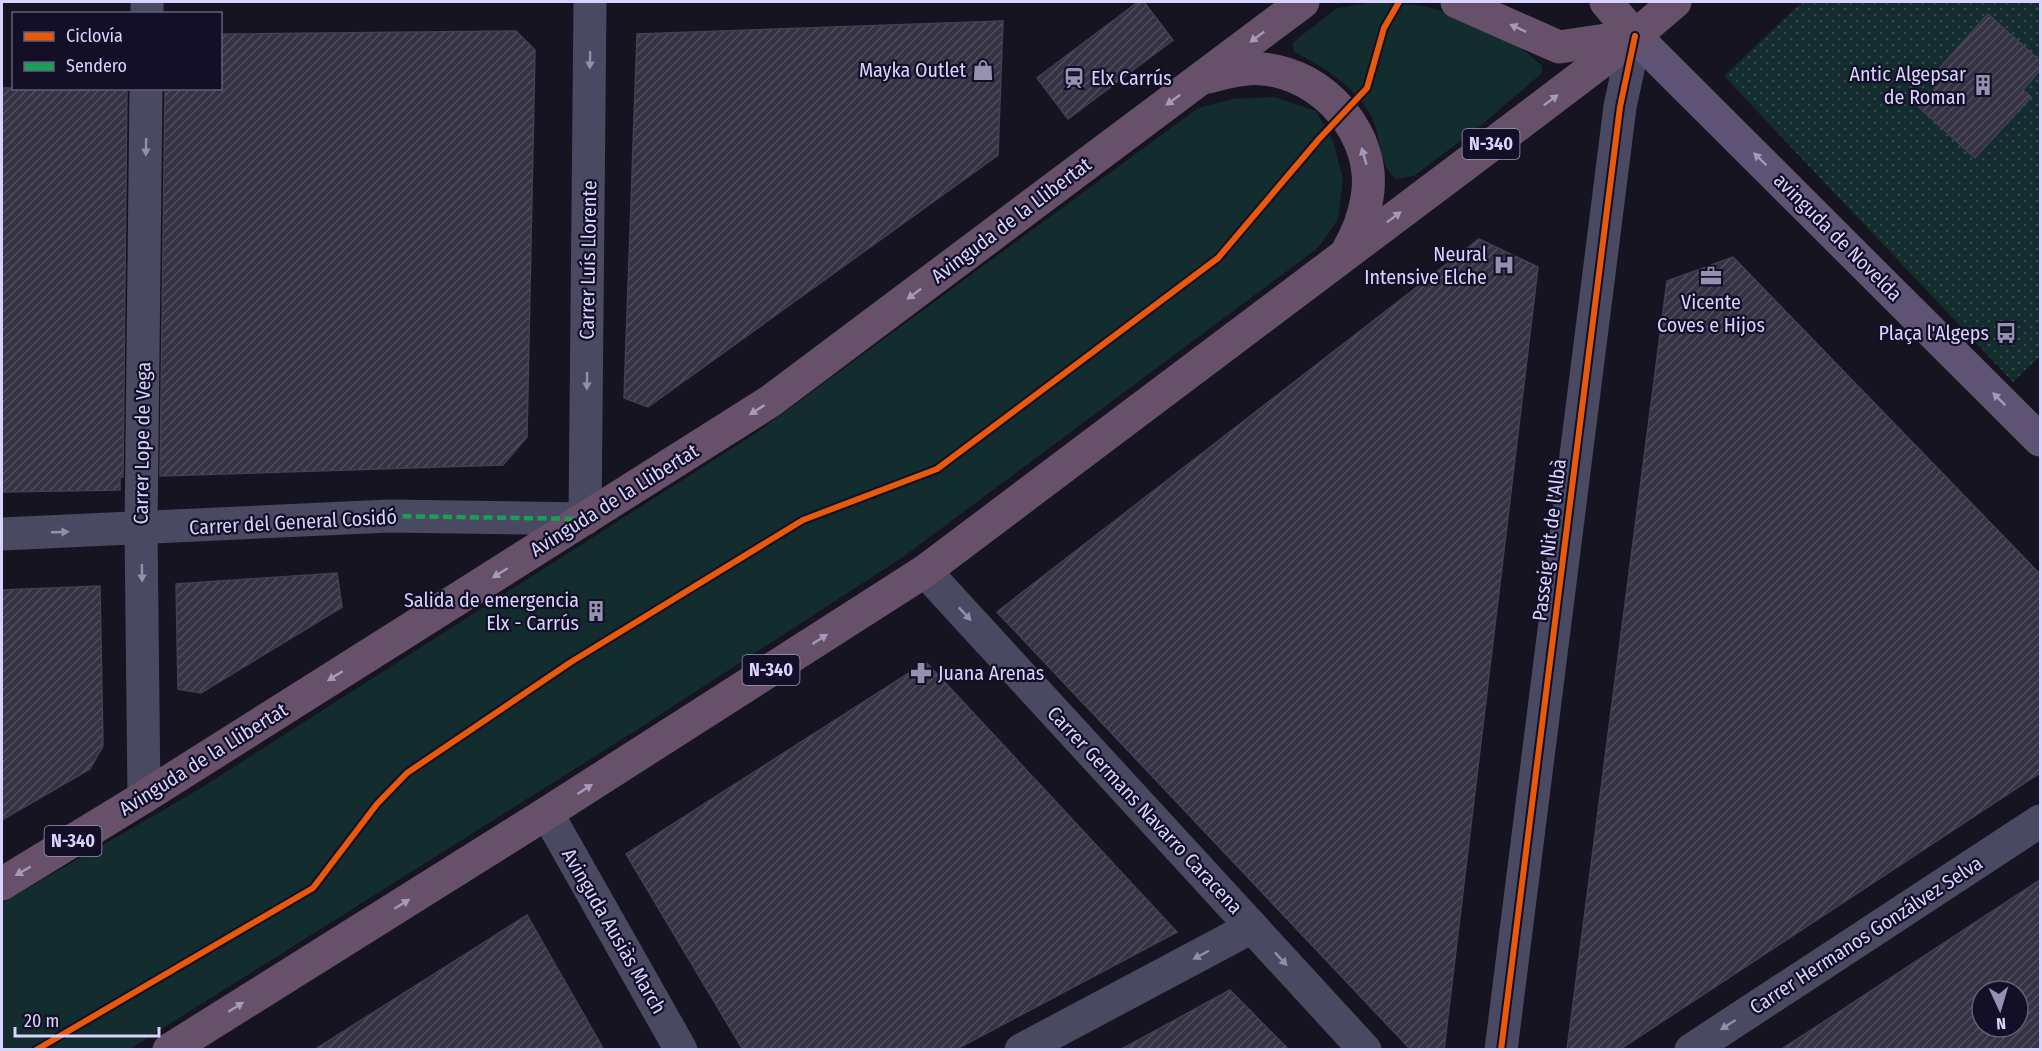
<svg xmlns="http://www.w3.org/2000/svg" width="2042" height="1051" viewBox="0 0 2042 1051" font-family="'Fira Sans Condensed',sans-serif">
  <style>
    .green { fill: #132c2d }
    .park { fill: url(#park-dots) }
    .building { fill: url(#building-hatch); stroke: #433f54; stroke-width: 1.5; fill-rule: evenodd }
    .lines { fill: none; stroke-linecap: round; stroke-linejoin: round }
    .minor { stroke: #4a4962; stroke-width: 33 }
    .major { stroke: #5e5373; stroke-width: 33 }
    .highway { stroke: #67516a; stroke-width: 33 }
    .quiet { stroke: #1a9f57; stroke-width: 4.5; stroke-dasharray: 9 4.5; stroke-linecap: butt }
    .cycleway-casing { stroke: #130f26; stroke-width: 10 }
    .cycleway { stroke: #e8590c; stroke-width: 6 }
    .oneway { fill: #a699bc }
    .oneway2 { fill: #928eb0 }
    .oneway3 { fill: #a29ac0 }
    .labels { text-anchor: middle; dominant-baseline: central; stroke-width: 4.5; stroke-linejoin: round; paint-order: stroke }
    .shield { fill: #130f26; stroke: #9e99be; stroke-width: 1.5 }
    .shield-label { font-size: 18px; font-weight: bold; fill: #d9d4ff }
    .poi-label { font-size: 20px; fill: #d9d4ff; stroke: #130f26; text-anchor: end }
    .street-label { font-size: 20px; fill: #d9d4ff; stroke: #130f26 }
  </style>
  <defs>
    <pattern id="park-dots" width="8" height="8" patternUnits="userSpaceOnUse" patternTransform="scale(1.5)"><rect width="8" height="8" fill="#132c2d"/><path d="M2 2h.1M6 6h.1" fill="none" stroke="#354a4c" stroke-width="1.8" stroke-linecap="round"/></pattern>
    <pattern id="building-hatch" width="6" height="6" patternUnits="userSpaceOnUse" patternTransform="scale(1.5)"><rect width="6" height="6" fill="#343243"/><path d="M-1 1l2-2M0 6l6-6M5 7l2-2" fill="none" stroke="#514f5f"/></pattern>
  </defs>
  <rect width="100%" height="100%" fill="#161421"/>
  <g class="green">
    <path d="M1376 2C1392 4 1411 3 1427 7 1468 16 1512 37 1542 66V73L1479 127 1414 176 1396 179C1377 164 1382 133 1369 112 1351 84 1324 67 1294 52L1292 43 1337 8Z"/>
    <path d="M1274 97 1316 111 1333 141 1343 179 1338 219 1318 248 903 557 632 733 130 1049H2V903L196 791 756 433 1198 108 1233 99Z"/>
  </g>
  <path class="park" d="M1802 2H2040V356L2013 382 1724 76Z"/>
  <g class="building">
    <path d="M1138 2H1144L1173 40 1068 119 1037 78Z"/>
    <path d="M1988 14 2040 61V70L2023 90 2031 97 1975 158 1919 107 1943 80 1935 73Z"/>
    <path d="M1003 21 998 155 648 407 624 398 637 34Z"/>
    <path d="M516 31 535 50 527 437 503 465 160 476 165 88H220V34Z"/>
    <path d="M2 88H127L123 477H120V490L2 492Z"/>
    <path d="M1479 239 1538 267 1444 1050H1411L997 612Z"/>
    <path d="M1733 257 2040 574V773L1619 1050H1567L1667 281Z"/>
    <path d="M337 573 342 607 201 693 178 689 176 584Z"/>
    <path d="M100 586 103 746 90 769 2 820V590Z"/>
    <path d="M926 662 1177 932 955 1050H743L626 854Z"/>
    <path d="M2040 880V1050H1780L1845 1008ZM1982 991H2018V1027H1982Z"/>
    <path d="M527 915 604 1050H314Z"/>
    <path d="M1230 990 1289 1050H1120Z"/>
  </g>
  <g class="lines">
    <g class="minor">
      <path d="M147 14V2"/>
      <path d="M2 534 389 516 585 519 590 2"/>
      <path d="M925 571 1365 1050"/>
      <path d="M144 797 141 529 146 88"/>
      <path d="M547 813 681 1050"/>
      <path d="M1021 1050 1252 927"/>
      <path d="M1501 1050 1620 107 1635 36"/>
      <path d="M1691 1050 2040 821"/>
    </g>
    <path class="major" d="M1635 36 2040 440"/>
    <g class="highway">
      <path d="M1457 2 1559 47 1633 36"/>
      <path d="M1606 2 1635 36"/>
      <path d="M1209 77C1226 72 1245 67 1263 69 1324 74 1378 136 1367 198 1364 218 1357 233 1348 250"/>
      <path d="M2 884 144 797 769 402 1303 2"/>
      <path d="M169 1050 547 813 925 571 1527 118 1635 36 1675 2"/>
    </g>
    <path class="quiet" d="M389 516 585 519"/>
    <defs>
      <g id="cycleway">
        <path d="M36 1050 313 888 377 804 407 773 571 662 803 520 937 469 1218 258 1319 139 1367 88 1384 28 1399 2"/>
        <path d="M1501 1050 1620 107 1635 36"/>
      </g>
    </defs>
    <use href="#cycleway" class="cycleway-casing"/>
    <use href="#cycleway" class="cycleway"/>
  </g>
  <defs><path id="oneway-solid" d="M-6-.8H1V-3.2L6.5 0L1 3.2V.8H-6Z" transform="scale(1.5)"/></defs>
  <g class="oneway">
    <use href="#oneway-solid" transform="translate(1518 28) rotate(-155)"/>
    <use href="#oneway-solid" transform="translate(1257 37) rotate(143)"/>
    <use href="#oneway-solid" transform="translate(1173 100) rotate(144)"/>
    <use href="#oneway-solid" transform="translate(1551 100) rotate(-37)"/>
    <use href="#oneway-solid" transform="translate(1364 156) rotate(-106)"/>
    <use href="#oneway-solid" transform="translate(1394 217) rotate(-37)"/>
    <use href="#oneway-solid" transform="translate(914 294) rotate(143)"/>
    <use href="#oneway-solid" transform="translate(757 410) rotate(147)"/>
    <use href="#oneway-solid" transform="translate(500 573) rotate(148)"/>
    <use href="#oneway-solid" transform="translate(820 639) rotate(-33)"/>
    <use href="#oneway-solid" transform="translate(335 676) rotate(148)"/>
    <use href="#oneway-solid" transform="translate(585 789) rotate(-33)"/>
    <use href="#oneway-solid" transform="translate(23 871) rotate(150)"/>
    <use href="#oneway-solid" transform="translate(402 904) rotate(-32)"/>
    <use href="#oneway-solid" transform="translate(236 1007) rotate(-32)"/>
  </g>
  <g class="oneway2">
    <use href="#oneway-solid" transform="translate(590 60) rotate(91)"/>
    <use href="#oneway-solid" transform="translate(146 147) rotate(91)"/>
    <use href="#oneway-solid" transform="translate(587 381) rotate(91)"/>
    <use href="#oneway-solid" transform="translate(60 532) rotate(-2)"/>
    <use href="#oneway-solid" transform="translate(142 573) rotate(89)"/>
    <use href="#oneway-solid" transform="translate(965 614) rotate(47)"/>
    <use href="#oneway-solid" transform="translate(1201 955) rotate(152)"/>
    <use href="#oneway-solid" transform="translate(1281 959) rotate(47)"/>
    <use href="#oneway-solid" transform="translate(1728 1025) rotate(147)"/>
  </g>
  <g class="oneway3">
    <use href="#oneway-solid" transform="translate(1760 159) rotate(-136)"/>
    <use href="#oneway-solid" transform="translate(1999 399) rotate(-135)"/>
  </g>
  <defs>
    <symbol id="shop-bare" viewBox="-9 -9 18 18"><path d="M-5-2.5h2.3a2.7 3.5 0 0 1 5.4 0H5L5.5 6h-11ZM-1.5-2.5h3a1.5 2.3 0 0 0-3 0Z" fill="#9591b1" stroke="#130f26" stroke-width="2.5" paint-order="stroke"/></symbol>
    <symbol id="station-bare" viewBox="-9 -9 18 18"><path d="M-3-6H3Q5-6 5-4V2Q5 4 3 4L4.5 6H3L1.5 4h-3L-3 6H-4.5L-3 4Q-5 4-5 2V-4Q-5-6-3-6ZM-3.5-4v3h7v-3ZM-3.5 1v1.5H-2V1ZM2 1v1.5H3.5V1Z" fill="#9591b1" stroke="#130f26" stroke-width="2.5" paint-order="stroke"/></symbol>
    <symbol id="building-bare" viewBox="-9 -9 18 18"><path d="M-4-6H4V6H1V3H-1V6H-4ZM-2.5-4.3h1.7v1.8h-1.7ZM.8-4.3h1.7v1.8H.8ZM-2.5-1h1.7V.8h-1.7ZM.8-1h1.7V.8H.8Z" fill="#9591b1" stroke="#130f26" stroke-width="2.5" paint-order="stroke"/></symbol>
    <symbol id="hospital-bare" viewBox="-9 -9 18 18"><path d="M-5-5h3v3.5h4V-5h3V5h-3V1.5h-4V5h-3Z" fill="#9591b1" stroke="#130f26" stroke-width="2.5" paint-order="stroke"/></symbol>
    <symbol id="office-bare" viewBox="-9 -9 18 18"><path d="M-6-3h4V-5.5h4V-3h4V5H-6ZM-1-4.5V-3h2v-1.5ZM-6 0V1H6V0Z" fill="#9591b1" stroke="#130f26" stroke-width="2.5" paint-order="stroke"/></symbol>
    <symbol id="bus-bare" viewBox="-9 -9 18 18"><path d="M-5-6H5V4H4V6H2V4H-2V6H-4V4H-5ZM-3.5-4V0h7V-4ZM-3.5 1.2v1.5H-2V1.2ZM2 1.2v1.5H3.5V1.2Z" fill="#9591b1" stroke="#130f26" stroke-width="2.5" paint-order="stroke"/></symbol>
    <symbol id="pharmacy-bare" viewBox="-9 -9 18 18"><path d="M-2-6h4v4h4v4h-4v4h-4v-4h-4v-4h4Z" fill="#9591b1" stroke="#130f26" stroke-width="2.5" paint-order="stroke"/></symbol>
  </defs>
  <g fill-rule="evenodd">
    <use href="#shop-bare" x="968" y="55" width="30" height="30"/>
    <use href="#station-bare" x="1059" y="63" width="30" height="30"/>
    <use href="#building-bare" x="1968" y="70" width="30" height="30"/>
    <use href="#hospital-bare" x="1489" y="250" width="30" height="30"/>
    <use href="#office-bare" x="1696" y="261" width="30" height="30"/>
    <use href="#bus-bare" x="1991" y="318" width="30" height="30"/>
    <use href="#building-bare" x="581" y="596" width="30" height="30"/>
    <use href="#pharmacy-bare" x="906" y="658" width="30" height="30"/>
  </g>
  <g class="labels">
    <g class="shield">
      <rect x="1462.5" y="129" width="57" height="30" rx="4.5"/>
      <rect x="742.5" y="655" width="57" height="30" rx="4.5"/>
      <rect x="44.5" y="826" width="57" height="30" rx="4.5"/>
    </g>
    <g class="shield-label">
      <text x="1491" y="144">N-340</text>
      <text x="771" y="670">N-340</text>
      <text x="73" y="841">N-340</text>
    </g>
    <g class="poi-label">
      <text x="966" y="70">Mayka Outlet</text>
      <text x="1966" y="74">Antic Algepsar<tspan x="1966" dy="23">de Roman</tspan></text>
      <text x="1091" y="78" text-anchor="start">Elx Carrús</text>
      <text x="1487" y="254">Neural<tspan x="1487" dy="23">Intensive Elche</tspan></text>
      <text x="1711" y="302" text-anchor="middle">Vicente<tspan x="1711" dy="23">Coves e Hijos</tspan></text>
      <text x="1989" y="333">Plaça l'Algeps</text>
      <text x="579" y="600">Salida de emergencia<tspan x="579" dy="23">Elx - Carrús</tspan></text>
      <text x="938" y="673" text-anchor="start">Juana Arenas</text>
    </g>
    <g class="street-label">
      <text transform="translate(1011 220) rotate(-37)">Avinguda de la Llibertat</text>
      <text transform="translate(1838 237) rotate(45)">avinguda de Novelda</text>
      <text transform="translate(588 260) rotate(-89)">Carrer Luís Llorente</text>
      <text transform="translate(142 443) rotate(-89)">Carrer Lope de Vega</text>
      <text transform="translate(614 500) rotate(-32)">Avinguda de la Llibertat</text>
      <text transform="translate(293 522) rotate(-3)">Carrer del General Cosidó</text>
      <text transform="translate(1549 540) rotate(-83)">Passeig Nit de l'Albà</text>
      <text transform="translate(203 759) rotate(-32)">Avinguda de la Llibertat</text>
      <text transform="translate(1145 810) rotate(47)">Carrer Germans Navarro Caracena</text>
      <text transform="translate(614 931) rotate(60)">Avinguda Ausiàs March</text>
      <text transform="translate(1866 935) rotate(-33)">Carrer Hermanos Gonzálvez Selva</text>
    </g>
  </g>
  <rect width="2042" height="1051" fill="none" stroke="#d9d4ff" stroke-width="6"/>
  <rect x="12" y="12" width="210" height="78" fill="#130f26" stroke="#625e7d" stroke-width="1.5"/>
  <rect x="24" y="32" width="30" height="9" fill="#e8590c" stroke="#625e7d" stroke-width="1.5"/>
  <text x="66" y="42" font-size="18" fill="#d9d4ff">Ciclovía</text>
  <rect x="24" y="62" width="30" height="9" fill="#1a9f57" stroke="#625e7d" stroke-width="1.5"/>
  <text x="66" y="72" font-size="18" fill="#d9d4ff">Sendero</text>
  <g transform="translate(2000 1009) rotate(176)"><circle r="28" fill="#130f26" stroke="#625e7d" stroke-width="1.5"/>
  <path d="M0-4.5L10 22L0 15L-10 22Z" fill="#9591b1"/>
  <text y="-9" font-size="16" font-weight="bold" text-anchor="middle" fill="#d9d4ff">N</text>
  </g>
  <path d="M15 1027v9h144v-9" fill="none" stroke="#d9d4ff" stroke-width="3"/>
  <text x="24" y="1027" font-size="18" fill="#d9d4ff" stroke="#130f26" stroke-width="4.5" paint-order="stroke">20 m</text>
</svg>
